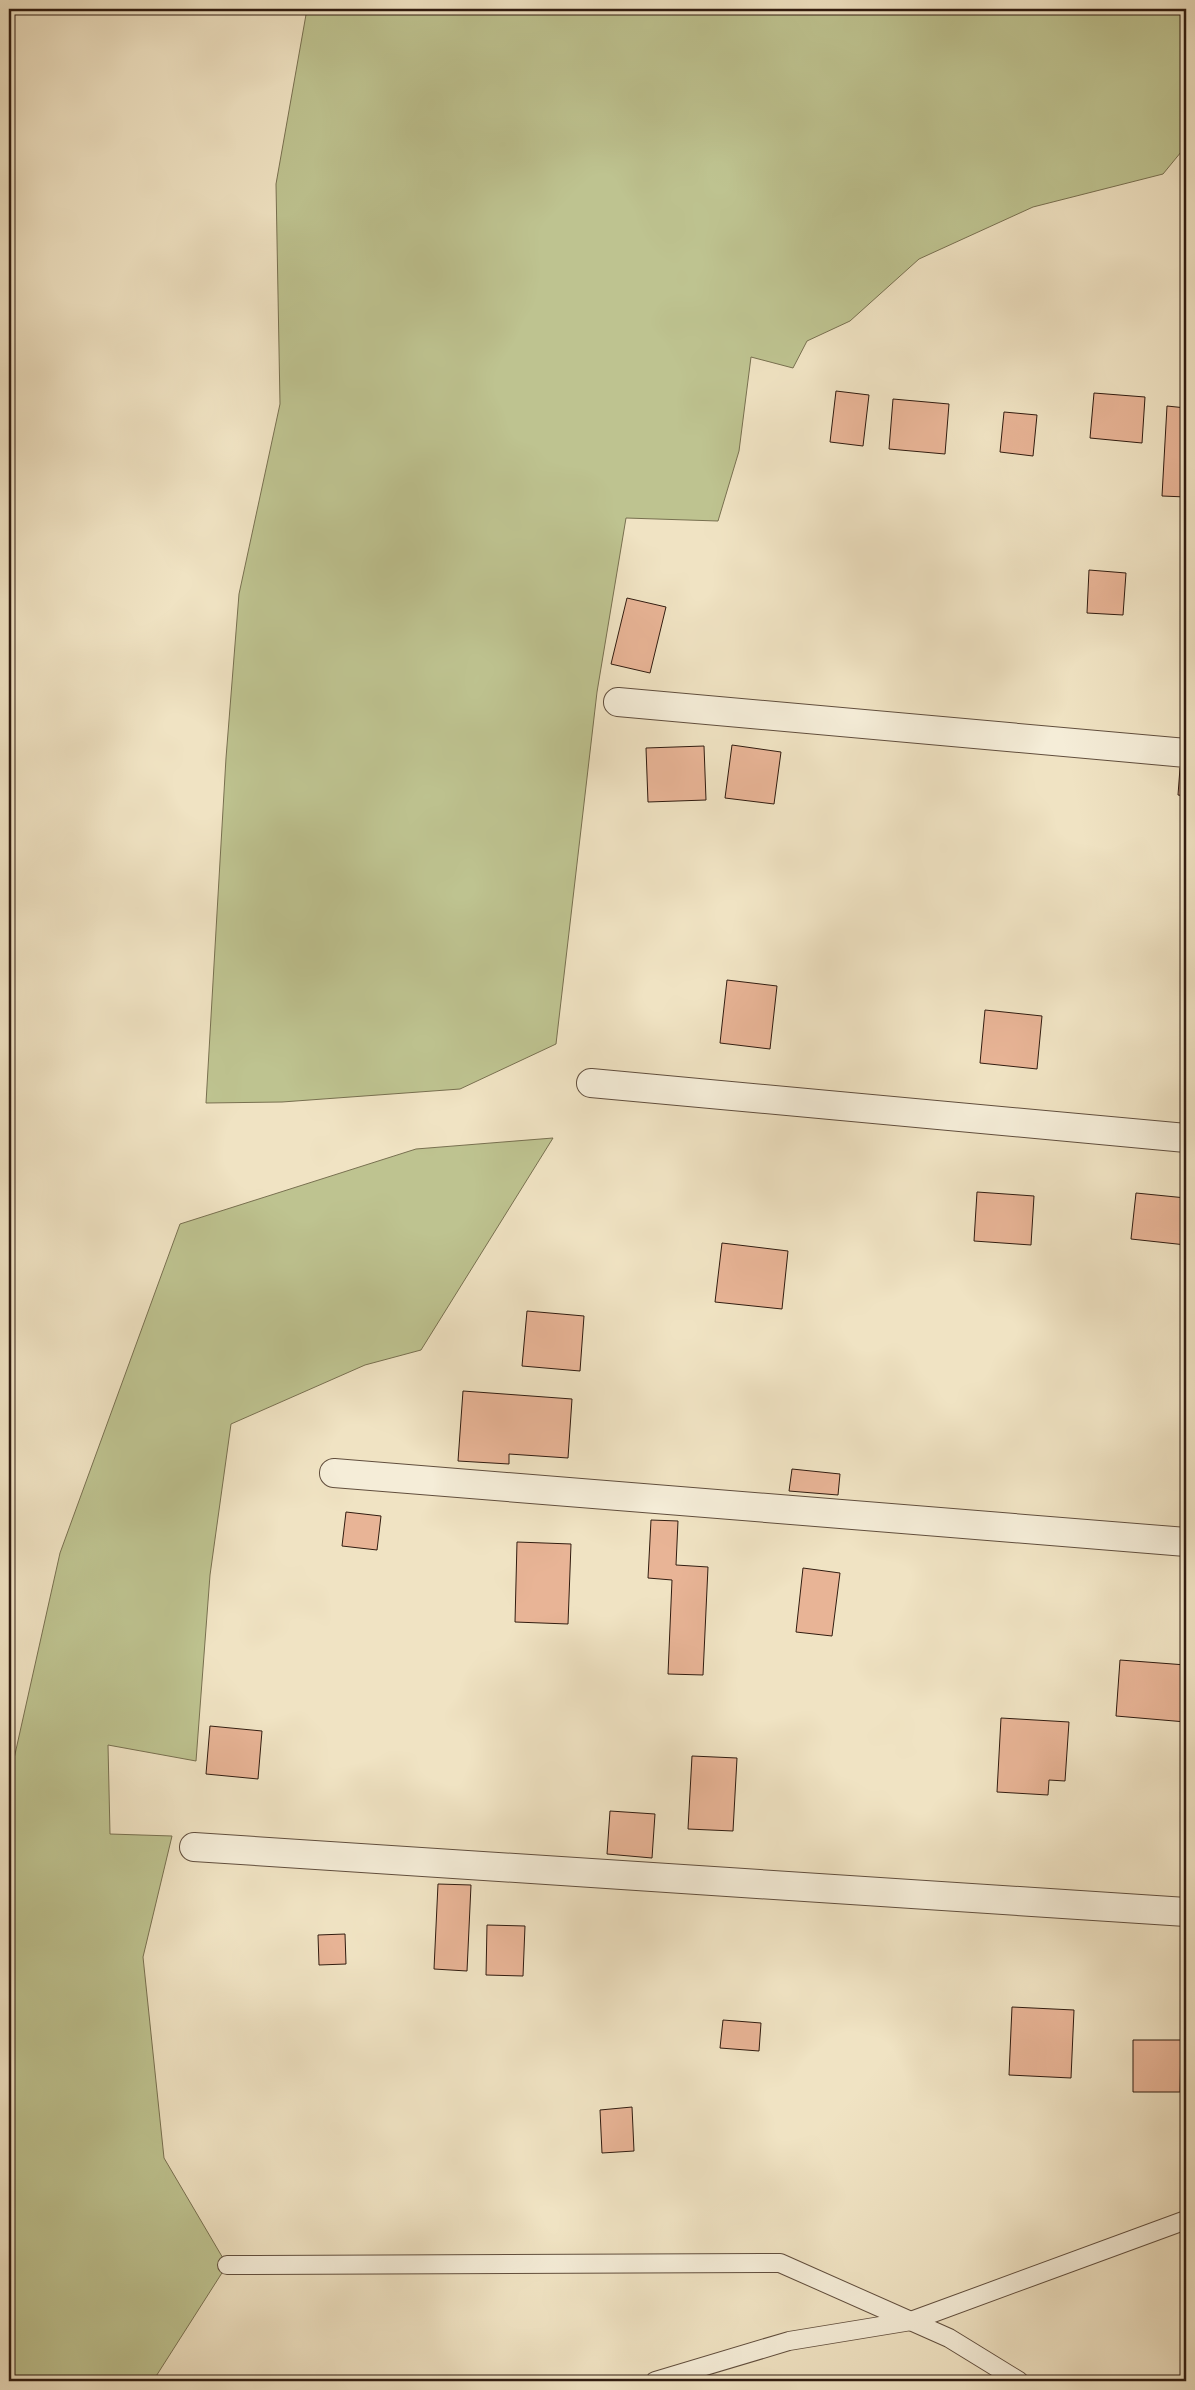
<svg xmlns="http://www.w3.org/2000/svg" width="1195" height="2390" viewBox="0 0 1195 2390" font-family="Alegreya,serif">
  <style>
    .green { fill: #bec390; stroke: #787050 }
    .building { fill: #e8b496; stroke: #311c10 }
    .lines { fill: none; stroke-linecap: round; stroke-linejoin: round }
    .service-casing { stroke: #614e3d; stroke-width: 20 }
    .minor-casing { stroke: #614e3d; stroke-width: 30 }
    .service { stroke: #f5edd8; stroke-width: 18 }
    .minor { stroke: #f5edd8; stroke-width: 28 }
  </style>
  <rect width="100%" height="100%" fill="#f0e3c3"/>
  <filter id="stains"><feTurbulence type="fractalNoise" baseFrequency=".004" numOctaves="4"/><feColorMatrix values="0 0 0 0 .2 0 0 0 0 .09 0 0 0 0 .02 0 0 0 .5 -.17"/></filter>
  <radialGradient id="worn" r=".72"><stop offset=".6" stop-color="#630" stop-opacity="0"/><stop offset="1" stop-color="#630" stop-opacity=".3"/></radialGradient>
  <g class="green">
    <path d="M307 9H1186V146L1163 174 1033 207 919 259 850 321 807 341 793 368 751 357 739 451 718 521 626 518 597 692 556 1044 460 1089 282 1102 206 1103 226 758 239 594 280 404 276 184Z"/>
    <path d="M553 1138 421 1350 365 1365 231 1424 210 1575 196 1761 108 1745 110 1834 172 1836 143 1957 164 2158 227 2265 153 2381H9V1781L60 1553 180 1224 416 1149Z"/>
  </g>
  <g class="building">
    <path d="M836 391 869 395 863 446 830 442Z"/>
    <path d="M1094 393 1145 397 1142 443 1090 438Z"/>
    <path d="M893 399 949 404 945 454 889 449Z"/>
    <path d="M1167 406 1186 408V497L1162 496Z"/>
    <path d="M1004 412 1037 415 1033 456 1000 452Z"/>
    <path d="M1089 570 1126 573 1123 615 1087 613Z"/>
    <path d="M627 598 666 607 650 673 611 664Z"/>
    <path d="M1186 683V725L1182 724Z"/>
    <path d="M732 745 781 752 774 804 725 798Z"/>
    <path d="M704 746 706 800 648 802 646 748Z"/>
    <path d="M1180 768H1186V796L1178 795Z"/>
    <path d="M727 980 777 986 770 1049 720 1043Z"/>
    <path d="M985 1010 1042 1016 1037 1069 980 1063Z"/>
    <path d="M977 1192 1034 1196 1031 1245 974 1241Z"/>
    <path d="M1136 1193 1186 1198V1245L1131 1239Z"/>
    <path d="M722 1243 788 1251 782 1309 715 1302Z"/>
    <path d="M527 1311 584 1316 580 1371 522 1366Z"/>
    <path d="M463 1391 572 1399 568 1458 509 1454V1464L458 1461Z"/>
    <path d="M792 1469 840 1474 838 1495 789 1491Z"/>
    <path d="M346 1512 381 1516 377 1550 342 1546Z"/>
    <path d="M651 1520 678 1521 676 1565 708 1567 703 1675 668 1674 672 1580 648 1578Z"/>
    <path d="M517 1542 571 1544 568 1624 515 1622Z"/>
    <path d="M803 1568 840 1573 832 1636 796 1632Z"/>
    <path d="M1120 1660 1186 1665V1722L1116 1716Z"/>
    <path d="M1001 1718 1069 1722 1065 1781 1049 1780 1048 1795 997 1792Z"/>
    <path d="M210 1726 262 1731 258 1779 206 1774Z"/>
    <path d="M692 1756 737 1758 733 1831 688 1829Z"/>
    <path d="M610 1811 655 1814 652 1858 607 1854Z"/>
    <path d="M438 1884 471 1885 467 1971 434 1969Z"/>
    <path d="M487 1925 525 1926 523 1976 486 1975Z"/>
    <path d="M345 1934 346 1964 319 1965 318 1935Z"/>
    <path d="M1012 2007 1074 2010 1071 2078 1009 2075Z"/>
    <path d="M723 2020 761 2023 759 2051 720 2048Z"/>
    <path d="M1133 2040H1181L1180 2092H1133Z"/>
    <path d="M632 2107 634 2151 602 2153 600 2110Z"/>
  </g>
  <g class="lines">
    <defs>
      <g id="service">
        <path d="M227 2265 780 2263 949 2338 1019 2381"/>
        <path d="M655 2381 789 2341 911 2321 1186 2220"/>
      </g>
      <g id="minor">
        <path d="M618 702 1186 753"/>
        <path d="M591 1083 1186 1138"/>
        <path d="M334 1473 1186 1542"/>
        <path d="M194 1847 1186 1912"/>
      </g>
    </defs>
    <use href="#service" class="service-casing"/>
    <use href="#minor" class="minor-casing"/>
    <use href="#service" class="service"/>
    <use href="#minor" class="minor"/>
  </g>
  <rect width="1195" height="2390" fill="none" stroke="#f0e3c3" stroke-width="30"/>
  <rect x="10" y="10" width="1175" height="2370" fill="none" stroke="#311c10" stroke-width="2.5"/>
  <rect x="15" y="15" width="1165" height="2360" fill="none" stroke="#311c10"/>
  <rect width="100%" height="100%" filter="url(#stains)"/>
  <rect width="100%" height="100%" fill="url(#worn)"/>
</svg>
